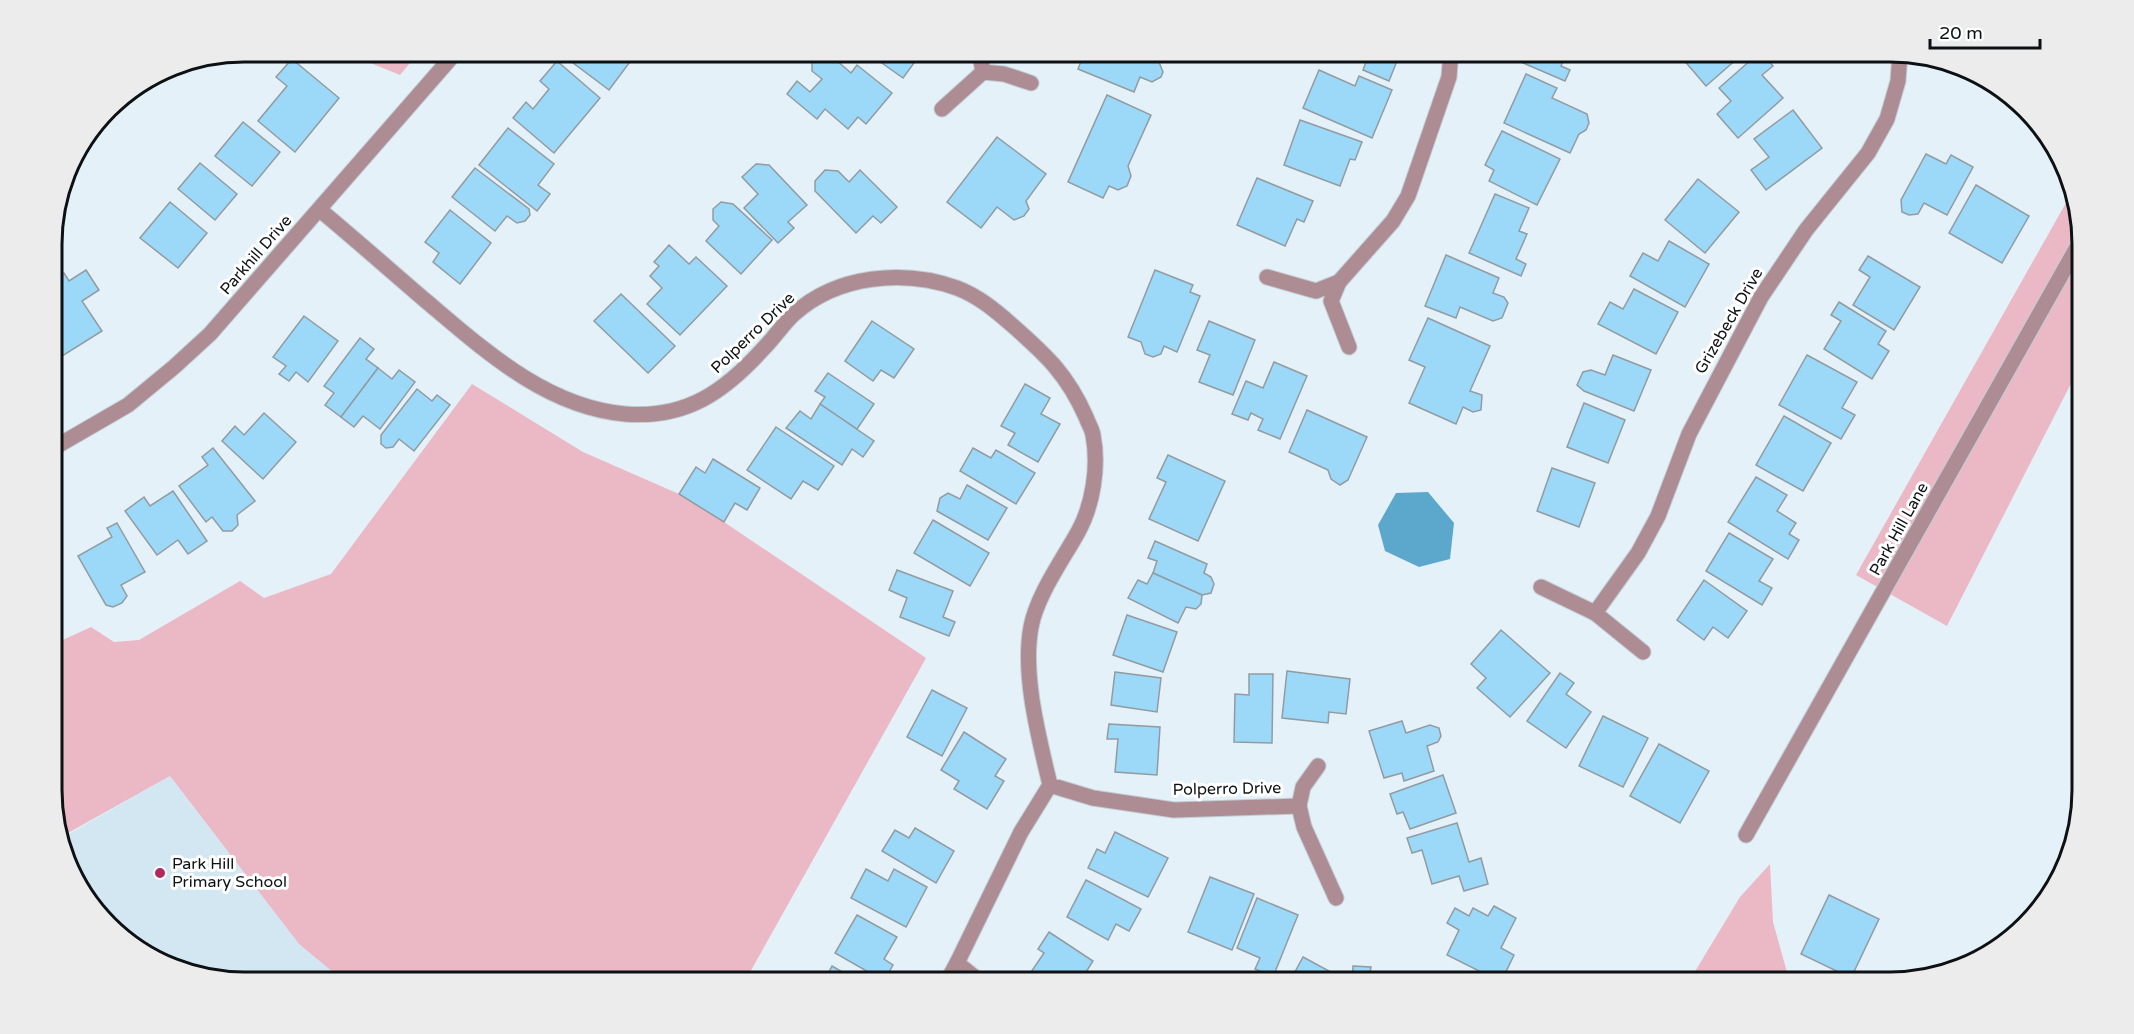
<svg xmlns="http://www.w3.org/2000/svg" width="2134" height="1034" viewBox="0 0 2134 1034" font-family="'Varela Round',sans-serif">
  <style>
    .built { fill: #d3e7f2 }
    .green { fill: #ebb8c5 }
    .water { fill: #5ba8cc }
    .building { fill: #9cd8f7; stroke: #919ca2; stroke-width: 1.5 }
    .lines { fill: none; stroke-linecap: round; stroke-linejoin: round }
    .lane-casing { stroke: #c2cdd3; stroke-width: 17 }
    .street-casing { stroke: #c2cdd3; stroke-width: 17 }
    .lane { stroke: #ad8c94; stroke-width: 15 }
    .street { stroke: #ad8c94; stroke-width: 15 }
    .poi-dot { fill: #b42860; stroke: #fff; stroke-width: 2 }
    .labels { text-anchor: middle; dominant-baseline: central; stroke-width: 6; stroke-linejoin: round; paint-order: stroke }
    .street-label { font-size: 16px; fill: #0d1113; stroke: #fff }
    .poi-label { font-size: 16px; fill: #0d1113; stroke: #fff; text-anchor: start }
    .rim { fill: none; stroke: #0d1113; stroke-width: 3 }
  </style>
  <rect width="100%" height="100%" fill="#e5f1f8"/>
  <path class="built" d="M170 776 299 944 346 983H244L170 968 91 907 62 838Z"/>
  <g class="green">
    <path d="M341 51H420L400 75Z"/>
    <path d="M2071 194 2081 219 2082 362 1947 626 1856 575Z"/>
    <path d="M472 384 583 452 679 494 724 522 926 658 744 983H346L299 944 170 776 68 833 53 750 52 645 91 627 114 642 139 640 240 581 264 598 331 574Z"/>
    <path d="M1770 864 1773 922 1790 983H1688L1740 897Z"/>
  </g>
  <path class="water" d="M1428 492 1454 523 1450 559 1419 567 1385 551 1378 525 1396 493Z"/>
  <g class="building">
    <path d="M568 51H638L609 90 564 56Z"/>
    <path d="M865 51H921L922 52 903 78Z"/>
    <path d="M1085 51H1147L1144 57 1159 62 1163 72 1161 77 1152 82 1140 77 1134 92 1078 69Z"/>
    <path d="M1370 51H1387L1399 56 1389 81 1363 70Z"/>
    <path d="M1517 51H1568L1561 66 1570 70 1565 81 1514 59Z"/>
    <path d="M1676 51H1746L1706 86Z"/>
    <path d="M1760 52 1773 66 1762 75 1783 98 1738 138 1717 114 1731 101 1719 88Z"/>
    <path d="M822 53 829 54 851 73 857 65 892 93 866 124 858 117 848 129 825 109 817 119 787 94 797 81 810 92 822 79 812 71V63Z"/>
    <path d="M292 59 339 98 295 152 258 121 287 86 276 77Z"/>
    <path d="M557 61 600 98 554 153 513 118 526 102 533 109 549 89 540 81Z"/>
    <path d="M1319 70 1355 86 1359 76 1392 90 1372 138 1303 108Z"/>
    <path d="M1526 74 1557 88 1552 98 1587 114 1589 123 1586 130 1579 134 1570 153 1504 123Z"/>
    <path d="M1107 95 1151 115 1128 166 1131 176 1127 186 1118 190 1109 186 1103 198 1068 182Z"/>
    <path d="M1793 110 1822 148 1766 190 1751 170 1769 157 1754 139Z"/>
    <path d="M1300 120 1362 142 1355 160 1350 159 1340 186 1284 165Z"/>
    <path d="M243 122 280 152 252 186 215 156Z"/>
    <path d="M508 128 554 164 538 185 550 194 537 211 479 165Z"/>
    <path d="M1502 131 1560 159 1537 205 1489 181 1494 170 1485 165Z"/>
    <path d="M997 137 1046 174 1026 201 1029 209 1024 216 1014 220 997 207 981 228 947 202Z"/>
    <path d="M1926 154 1946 164 1951 155 1973 167 1947 215 1924 203 1918 214 1909 215 1902 212 1901 200Z"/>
    <path d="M200 163 237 194 215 220 178 189Z"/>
    <path d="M756 164 769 165 807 205 788 222 794 228 778 243 744 208 758 194 742 177Z"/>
    <path d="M475 168 529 209 530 215 525 221 517 223 507 216 495 231 452 197Z"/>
    <path d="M825 170 838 171 849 182 860 170 897 207 881 223 873 216 856 233 815 191V181Z"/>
    <path d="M1257 178 1313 201 1304 222 1297 219 1285 246 1237 225Z"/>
    <path d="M1698 179 1739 212 1705 253 1665 220Z"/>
    <path d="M1976 185 2029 216 2002 263 1949 233Z"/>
    <path d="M1495 194 1529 208 1519 231 1527 234 1516 259 1526 264 1521 276 1469 253Z"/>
    <path d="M170 202 207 233 178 268 140 238Z"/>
    <path d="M721 202 733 204 772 240 741 274 706 241 719 226 713 220V209Z"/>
    <path d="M450 210 491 243 460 284 433 262 439 253 425 242Z"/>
    <path d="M1669 241 1709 264 1685 307 1630 276 1643 253 1658 261Z"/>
    <path d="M669 245 689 264 696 257 727 286 680 335 647 304 662 288 650 276 659 266 654 262Z"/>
    <path d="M1446 255 1499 278 1493 293 1504 297 1508 303 1502 318 1493 321 1460 307 1456 318 1425 306Z"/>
    <path d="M1868 256 1920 287 1894 330 1853 305 1870 277 1859 270Z"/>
    <path d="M86 270 99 290 82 301 102 331 59 358 52 346V281L64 273 69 281Z"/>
    <path d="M1155 270 1193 285 1190 292 1200 296 1177 352 1164 346 1161 354 1153 357 1145 354 1141 342 1128 337Z"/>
    <path d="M1634 289 1678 312 1656 354 1598 324 1610 302 1623 309Z"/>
    <path d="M621 294 675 346 648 373 594 321Z"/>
    <path d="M1839 302 1886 331 1878 344 1889 351 1872 379 1824 349 1841 321 1831 315Z"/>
    <path d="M304 316 338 341 308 382 296 372 289 381 279 374 286 366 273 357Z"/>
    <path d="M1428 318 1490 346 1470 391 1482 395 1481 410 1473 412 1463 407 1456 424 1409 403 1425 367 1409 360Z"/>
    <path d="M872 321 914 349 894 378 881 370 873 381 845 361Z"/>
    <path d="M1209 321 1255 340 1233 395 1199 382 1210 355 1197 350Z"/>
    <path d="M360 338 374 349 366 359 378 368 341 417 325 405 334 393 324 386Z"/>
    <path d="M1613 355 1651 370 1634 411 1584 391 1577 385 1583 372 1591 370 1605 375Z"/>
    <path d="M1807 355 1857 382 1842 408 1855 415 1841 439 1779 405Z"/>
    <path d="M1274 362 1307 376 1280 439 1258 430 1263 419 1251 413 1248 420 1232 414 1246 381 1263 388Z"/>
    <path d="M378 368 392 379 399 370 415 382 380 429 363 416 354 427 341 417Z"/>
    <path d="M828 373 874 404 857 429 820 404 825 397 815 391Z"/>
    <path d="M1025 384 1050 398 1041 414 1060 424 1038 462 1008 445 1015 433 1001 426Z"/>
    <path d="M417 389 432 401 437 395 450 405 414 451 399 439 393 447 386 448 381 444V435Z"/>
    <path d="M1584 403 1625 420 1608 463 1567 447Z"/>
    <path d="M820 404 874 441 863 457 852 449 842 465 786 428 800 411 811 419Z"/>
    <path d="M1307 410 1367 437 1348 480 1340 485 1331 479 1328 470 1289 452Z"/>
    <path d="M264 413 296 442 263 479 222 441 235 426 244 435Z"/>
    <path d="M1784 416 1831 443 1803 491 1756 465Z"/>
    <path d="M776 427 834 466 818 490 803 481 791 499 747 470Z"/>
    <path d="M213 448 255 501 237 515 238 525 232 531H223L212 517 206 522 179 486 208 465 202 457Z"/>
    <path d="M973 448 991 458 996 450 1035 473 1016 504 960 471Z"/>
    <path d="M1168 455 1225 481 1198 541 1149 519 1166 482 1157 478Z"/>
    <path d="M713 459 760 488 747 510 735 503 724 522 679 494 696 467 705 473Z"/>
    <path d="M1552 468 1595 483 1579 527 1537 511Z"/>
    <path d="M1756 477 1787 495 1777 511 1796 523 1789 534 1799 540 1788 559 1728 522Z"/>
    <path d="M967 485 1007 508 988 540 937 511 940 498 948 493 960 499Z"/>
    <path d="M173 491 207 541 188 554 178 540 157 555 125 511 144 497 150 506Z"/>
    <path d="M933 520 989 553 970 586 914 553Z"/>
    <path d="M117 523 145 572 121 585 127 596 122 603 113 607 106 605 78 556 112 537 107 528Z"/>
    <path d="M1729 533 1773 559 1759 581 1772 588 1762 605 1706 571Z"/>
    <path d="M1155 541 1207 564 1204 573 1211 577 1214 584 1211 593 1202 595 1153 573 1157 561 1148 558Z"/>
    <path d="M897 570 953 591 943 617 955 622 949 636 900 617 907 598 889 590Z"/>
    <path d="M1153 573 1202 595 1201 604 1196 609 1186 607 1178 623 1128 598 1138 580 1147 584Z"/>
    <path d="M1704 580 1747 611 1728 638 1713 627 1704 640 1677 620Z"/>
    <path d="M1127 615 1177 632 1163 672 1113 655Z"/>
    <path d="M1501 630 1550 673 1510 717 1477 688 1486 678 1471 664Z"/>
    <path d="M1287 671 1350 679 1346 714 1329 712 1328 723 1282 718Z"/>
    <path d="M1115 672 1161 678 1157 712 1111 705Z"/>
    <path d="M1560 673 1574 683 1566 694 1591 712 1566 748 1527 721Z"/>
    <path d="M1249 674H1273L1272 743 1234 742 1235 694 1249 695Z"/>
    <path d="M932 690 967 708 942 756 907 737Z"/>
    <path d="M1603 716 1648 738 1623 787 1579 766Z"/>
    <path d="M1402 721 1406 733 1430 725 1439 728 1441 736 1438 742 1427 746 1434 771 1404 781 1402 773 1384 778 1369 731Z"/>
    <path d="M1109 724 1160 727 1157 775 1115 772 1118 739H1107Z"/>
    <path d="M964 732 1006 759 995 776 1004 781 987 809 954 789 959 781 941 770Z"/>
    <path d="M1659 744 1709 771 1680 823 1630 796Z"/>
    <path d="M1443 775 1456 813 1410 829 1403 812 1397 814 1390 794Z"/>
    <path d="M1457 823 1469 862 1481 858 1488 884 1464 891 1459 876 1432 884 1422 850 1412 853 1407 838Z"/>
    <path d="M915 828 954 851 936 883 882 851 895 830 909 838Z"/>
    <path d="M1115 832 1168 858 1148 897 1088 868 1097 849 1105 853Z"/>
    <path d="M866 869 888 881 894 869 927 887 906 927 851 898Z"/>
    <path d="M1210 877 1254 894 1232 950 1188 932Z"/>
    <path d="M1086 880 1141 909 1129 931 1116 924 1108 940 1067 917Z"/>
    <path d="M1829 895 1879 919 1851 978 1801 954Z"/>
    <path d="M1257 898 1298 915 1273 977 1255 969 1260 958 1237 948Z"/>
    <path d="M1494 906 1516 918 1501 948 1514 955 1501 982 1447 955 1459 930 1447 923 1455 908 1469 916 1473 908 1488 916Z"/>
    <path d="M857 915 897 937 884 959 893 965 884 981 835 953Z"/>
    <path d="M1049 932 1093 961 1079 983H1034L1027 978 1044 953 1038 949Z"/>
    <path d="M1303 957 1342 978 1340 983H1289Z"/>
    <path d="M832 966 861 983H823Z"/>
    <path d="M1353 966 1371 967 1369 978 1397 981 1396 983H1352Z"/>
    <path d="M1443 973 1448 983H1423Z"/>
  </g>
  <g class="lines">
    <defs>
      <g id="lane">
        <path d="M983 72 1004 74 1031 83"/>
        <path d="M942 109 983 72 979 51"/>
        <path d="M1318 766 1303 787 1299 806 1304 827 1336 898"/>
      </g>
      <g id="street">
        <path d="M320 210C356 240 391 271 426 301 484 350 546 407 625 414 686 419 724 392 763 349 774 338 783 324 794 314 837 275 904 269 957 288 978 296 995 310 1012 325 1046 355 1067 374 1086 417 1088 423 1092 429 1093 435 1099 466 1093 505 1078 532 1062 561 1037 595 1031 627 1022 675 1039 738 1050 785L1093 798 1174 810 1299 806"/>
        <path d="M1267 277 1316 291 1339 282"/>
        <path d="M1349 347 1331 301 1339 282 1393 221 1408 196 1449 77 1451 51"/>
        <path d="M52 449 128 405 174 367 210 334 457 51"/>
        <path d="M1541 587 1595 613 1643 652"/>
        <path d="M1595 613 1638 553 1658 516 1689 434 1761 297 1806 230 1868 153 1887 119 1898 81 1900 53"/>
        <path d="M1746 835 2081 240"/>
        <path d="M946 983 957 963"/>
        <path d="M982 983 957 963 1021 832 1050 785"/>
      </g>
    </defs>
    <use href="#lane" class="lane-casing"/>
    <use href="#street" class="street-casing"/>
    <use href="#lane" class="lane"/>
    <use href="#street" class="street"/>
  </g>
  <circle class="poi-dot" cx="160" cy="873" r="6"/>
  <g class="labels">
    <g class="street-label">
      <text transform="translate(256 255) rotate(-49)">Parkhill Drive</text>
      <text transform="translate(1729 321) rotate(-60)">Grizebeck Drive</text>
      <text transform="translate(753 333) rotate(-44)">Polperro Drive</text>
      <text transform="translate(1899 529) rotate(-61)">Park Hill Lane</text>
      <text transform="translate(1227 789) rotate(-1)">Polperro Drive</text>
    </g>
    <g class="poi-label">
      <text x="172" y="864">Park Hill<tspan x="172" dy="18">Primary School</tspan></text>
    </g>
  </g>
  <path d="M0 0H2134V1034H0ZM244 62H1890A182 182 0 0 1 2072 244V790A182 182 0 0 1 1890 972H244A182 182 0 0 1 62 790V244A182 182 0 0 1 244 62Z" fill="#ececec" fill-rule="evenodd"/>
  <path class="rim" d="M244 62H1890A182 182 0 0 1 2072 244V790A182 182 0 0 1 1890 972H244A182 182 0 0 1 62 790V244A182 182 0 0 1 244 62Z"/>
  <path d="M1930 39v9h110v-9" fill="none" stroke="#0d1113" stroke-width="3"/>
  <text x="1939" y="39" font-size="18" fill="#0d1113" stroke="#ffffff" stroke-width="4.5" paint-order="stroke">20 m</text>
</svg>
